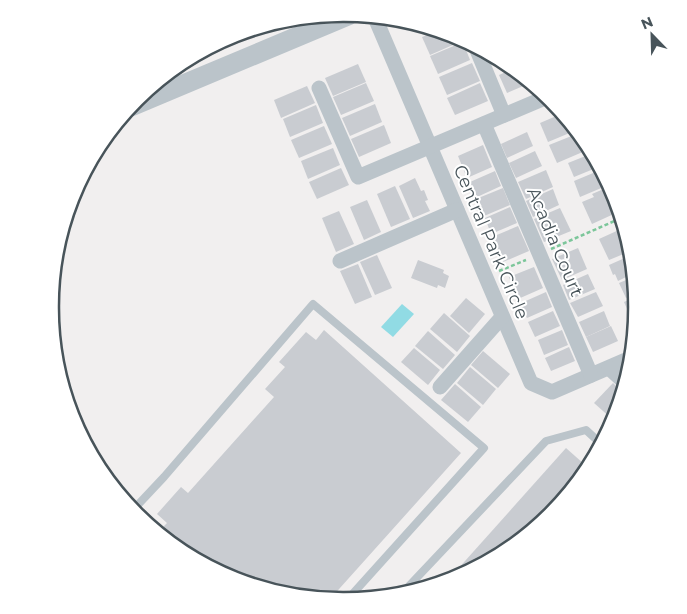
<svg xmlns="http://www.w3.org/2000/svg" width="687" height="614" viewBox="0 0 687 614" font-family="Montserrat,sans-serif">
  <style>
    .water { fill: #91dbe4 }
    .building { fill: #c9ccd1 }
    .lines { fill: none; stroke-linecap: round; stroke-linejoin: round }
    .path { stroke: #7cc69a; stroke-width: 2.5; stroke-dasharray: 4 2.5; stroke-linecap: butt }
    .service { stroke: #bbc4ca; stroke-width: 8 }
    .minor { stroke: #bbc4ca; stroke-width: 15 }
    .tertiary { stroke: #bbc4ca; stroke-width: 20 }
    .labels { text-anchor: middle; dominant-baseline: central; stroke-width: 4; stroke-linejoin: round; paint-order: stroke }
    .street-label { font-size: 18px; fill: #48545a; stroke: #fff }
    .rim { fill: none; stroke: #48545a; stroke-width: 2.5 }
  </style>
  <rect width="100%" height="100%" fill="#f1efef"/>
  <path class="water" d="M402 304 414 314 393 337 381 327Z"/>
  <g class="building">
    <path d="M435 32 456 36 462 41 430 55 422 37Z"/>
    <path d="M463 42 470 60 438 74 430 56Z"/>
    <path d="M472 63 480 81 447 95 439 77Z"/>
    <path d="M358 64 366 82 333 96 325 78Z"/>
    <path d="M508 71 528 84 507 93 499 75Z"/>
    <path d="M366 83 374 101 341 115 333 97Z"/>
    <path d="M480 83 488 101 455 115 447 98Z"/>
    <path d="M307 86 315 103 281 118 274 100Z"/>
    <path d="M375 104 382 122 350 136 342 118Z"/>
    <path d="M316 105 323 123 290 137 283 119Z"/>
    <path d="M561 114 572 132 548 142 540 123Z"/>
    <path d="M384 125 391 143 359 157 351 139Z"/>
    <path d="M324 126 332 144 299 158 291 140Z"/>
    <path d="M527 132 533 146 507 158 501 144Z"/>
    <path d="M574 135 585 151 557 163 549 145Z"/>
    <path d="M483 145 492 167 467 178 458 156Z"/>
    <path d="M333 148 340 165 308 179 301 161Z"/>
    <path d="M535 151 542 166 516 178 509 163Z"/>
    <path d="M588 155 596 168 574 177 568 163Z"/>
    <path d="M341 168 349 185 317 199 309 182Z"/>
    <path d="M546 170 553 187 526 199 518 182Z"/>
    <path d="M495 171 501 186 477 197 470 182Z"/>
    <path d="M598 171 606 186 580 197 574 181Z"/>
    <path d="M415 178 421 191 424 190 428 200 425 201 430 211 413 218 399 186Z"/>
    <path d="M395 186 410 219 391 227 377 194Z"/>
    <path d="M503 188 510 205 484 216 476 199Z"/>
    <path d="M606 188 616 213 592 224 582 202 594 197 592 194Z"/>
    <path d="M553 189 559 205 533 217 526 201Z"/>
    <path d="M367 200 381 232 364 240 350 207Z"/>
    <path d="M510 207 517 223 491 234 485 218Z"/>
    <path d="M560 208 571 231 544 242 534 219Z"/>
    <path d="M339 211 354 244 336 252 322 218Z"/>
    <path d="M518 226 529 251 503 262 492 237Z"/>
    <path d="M621 229 626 253 609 260 599 239Z"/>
    <path d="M578 248 587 269 562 280 552 259Z"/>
    <path d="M377 255 392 288 375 295 360 262Z"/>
    <path d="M627 257 630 275 618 281 615 274 613 275 609 265Z"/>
    <path d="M418 260 444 270 443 273 449 276 445 288 438 285 437 288 411 278Z"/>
    <path d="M358 264 372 297 355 304 340 271Z"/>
    <path d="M534 267 543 288 518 299 509 277Z"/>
    <path d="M588 274 595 289 569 300 563 285Z"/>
    <path d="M631 278 634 294 626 298 619 283Z"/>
    <path d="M546 292 552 307 527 318 519 304Z"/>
    <path d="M596 292 603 306 578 317 570 303Z"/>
    <path d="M635 297 637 307 635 316 631 318 624 302Z"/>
    <path d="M466 298 485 314 469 333 450 316Z"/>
    <path d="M553 311 560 326 535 337 528 322Z"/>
    <path d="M604 311 610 326 586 337 579 322Z"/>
    <path d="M444 313 470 336 457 352 430 329Z"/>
    <path d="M611 326 618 341 593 352 586 337Z"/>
    <path d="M324 330 461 453 331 598 231 578 160 530 167 523 157 514 181 487 188 493 274 397 265 389 285 367 279 362 306 332 316 340Z"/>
    <path d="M562 330 568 345 544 355 538 340Z"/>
    <path d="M428 331 455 355 443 369 415 346Z"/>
    <path d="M569 347 575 361 551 371 545 358Z"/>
    <path d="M414 348 440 370 428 385 401 362Z"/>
    <path d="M483 351 510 374 498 388 471 365Z"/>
    <path d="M470 367 496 389 483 405 457 383Z"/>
    <path d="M613 383 620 390 615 416 612 419 594 403Z"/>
    <path d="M455 384 481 407 468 422 441 400Z"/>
    <path d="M566 448 584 464 551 515 455 578 448 580Z"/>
  </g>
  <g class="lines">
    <g class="path">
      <path d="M551 249 619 219"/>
      <path d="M499 271 526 260"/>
    </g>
    <g class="service">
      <path d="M133 510 164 477 313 304 484 448 348 599"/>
      <path d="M408 587 546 441 586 430 599 442"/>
    </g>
    <g class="minor">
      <path d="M376 20 531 383 552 392 626 360"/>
      <path d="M477 50 504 115"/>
      <path d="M319 88 358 177 547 97"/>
      <path d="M484 124 591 375"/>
      <path d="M340 261 457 210"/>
      <path d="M609 368 622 380"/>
      <path d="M440 387 502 317"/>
    </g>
    <path class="tertiary" d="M132 106 349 15"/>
  </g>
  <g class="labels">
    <g class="street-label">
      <text transform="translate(491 242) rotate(67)">Central Park Circle</text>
      <text transform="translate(555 242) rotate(67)">Acadia Court</text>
    </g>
  </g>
  <path d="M0 0H687V614H0ZM343 22H344A284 284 0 0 1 628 306V308A284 284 0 0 1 344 592H343A284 284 0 0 1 59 308V306A284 284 0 0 1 343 22Z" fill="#fff" fill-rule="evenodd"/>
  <path class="rim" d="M343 22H344A284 284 0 0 1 628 306V308A284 284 0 0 1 344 592H343A284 284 0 0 1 59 308V306A284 284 0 0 1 343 22Z"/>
  <g transform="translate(652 35) rotate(337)" stroke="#ffffff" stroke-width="4" paint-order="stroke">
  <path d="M0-4L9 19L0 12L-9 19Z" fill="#48545a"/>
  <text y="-8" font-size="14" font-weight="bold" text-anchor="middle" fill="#48545a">N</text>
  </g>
</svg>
